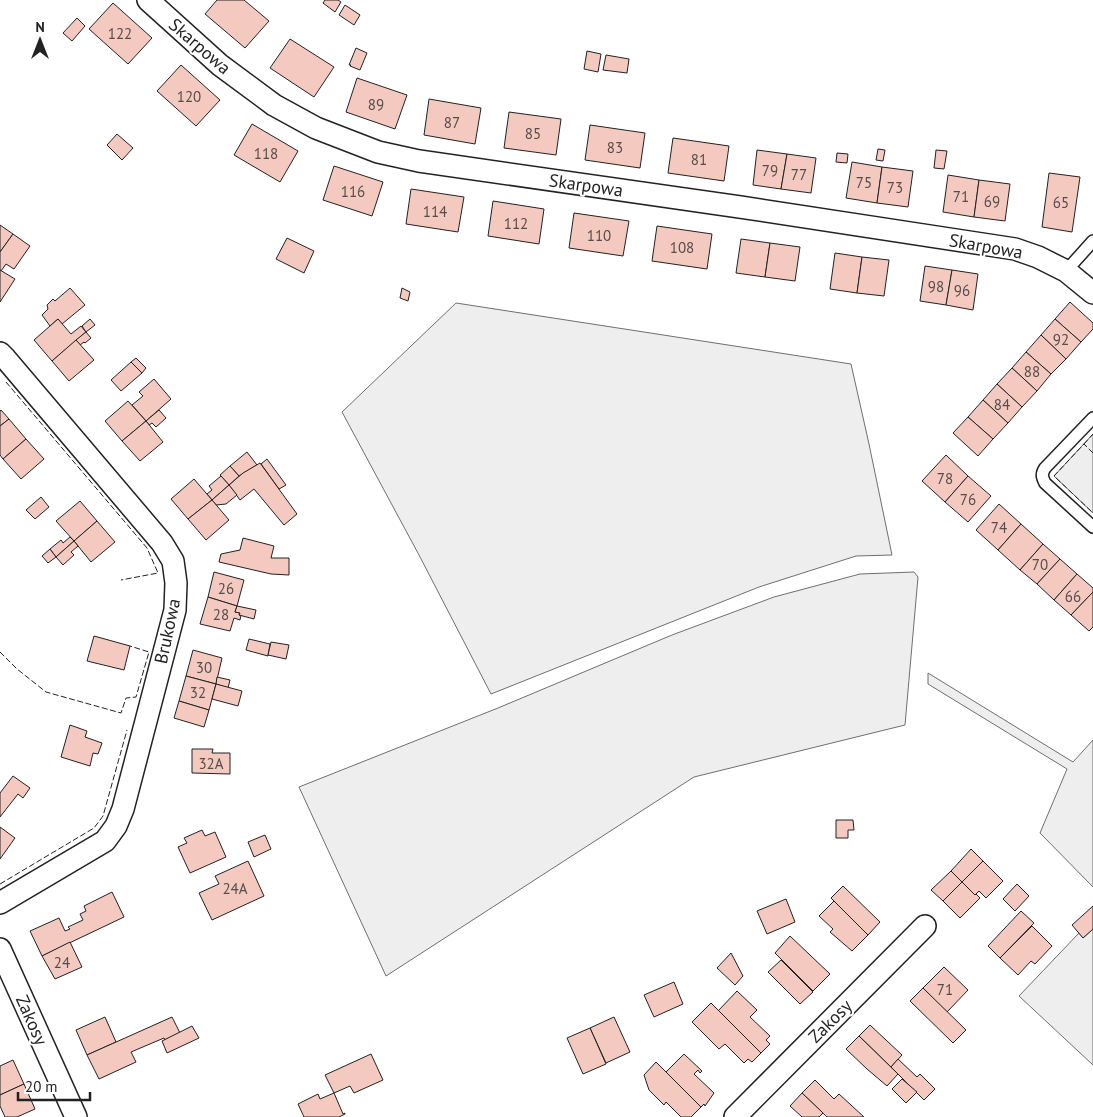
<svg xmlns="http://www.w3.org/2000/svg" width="1093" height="1117" viewBox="0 0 1093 1117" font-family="'PT Sans',sans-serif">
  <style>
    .green { fill: #eee; stroke: #6f6f6f }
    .building { fill: #f3c9c0; stroke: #222 }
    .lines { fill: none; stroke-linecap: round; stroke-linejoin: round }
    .lane-casing { stroke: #222; stroke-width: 14 }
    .street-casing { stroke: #222; stroke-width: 24 }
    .lane { stroke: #fff; stroke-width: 11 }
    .street { stroke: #fff; stroke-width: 21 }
    .fence { stroke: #222; stroke-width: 1; stroke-dasharray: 6 2.5; stroke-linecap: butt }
    .labels { text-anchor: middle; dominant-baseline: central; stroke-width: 4; stroke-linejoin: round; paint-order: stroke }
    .number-label { font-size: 15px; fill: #564c4a }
    .street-label { font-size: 18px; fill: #222; stroke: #fff }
  </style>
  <rect width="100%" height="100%" fill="#fff"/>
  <g class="green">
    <path d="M456 303 851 364 869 444 892 555 856 556 759 587 491 694 419 555 342 412Z"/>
    <path d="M1093 434V513L1054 476Z"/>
    <path d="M914 572 918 577 905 725 694 777 386 976 299 787 498 708 672 635 774 597 860 574Z"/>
    <path d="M928 673 1073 762 1093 740V887L1040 833 1067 769 928 684Z"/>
    <path d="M1093 929V1065L1019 996 1079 933 1083 938Z"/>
  </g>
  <g class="building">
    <path d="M217 0H244L269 21 245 48 205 14Z"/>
    <path d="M325 0H338L341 2 335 12 323 3Z"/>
    <path d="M113 3 152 38 128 64 89 29Z"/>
    <path d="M345 5 360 15 354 25 339 15Z"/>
    <path d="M77 18 85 26 72 41 63 33Z"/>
    <path d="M290 39 334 67 314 97 270 68Z"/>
    <path d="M356 48 367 53 360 70 350 66 351 65H349Z"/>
    <path d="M587 51 601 54 598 72 584 69Z"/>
    <path d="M606 55 629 59 627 73 603 70Z"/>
    <path d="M181 65 220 100 196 126 157 91Z"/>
    <path d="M357 78 407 95 395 129 346 112Z"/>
    <path d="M429 99 481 108 475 144 424 135Z"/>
    <path d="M509 112 561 119 556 155 504 148Z"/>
    <path d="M252 124 298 151 280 182 234 155Z"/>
    <path d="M590 125 645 133 640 168 585 160Z"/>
    <path d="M117 134 133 148 122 160 107 145Z"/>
    <path d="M673 138 729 146 724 181 668 173Z"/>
    <path d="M878 149 885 150 883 161 876 160Z"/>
    <path d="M757 150 787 154 781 189 753 185Z"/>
    <path d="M936 150 947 151 944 169 934 168Z"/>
    <path d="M837 153 848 154 847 163 836 162Z"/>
    <path d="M787 154 816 158 811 193 781 189Z"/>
    <path d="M852 162 882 167 877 203 846 198Z"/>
    <path d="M334 166 383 182 372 216 323 200Z"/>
    <path d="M882 167 913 171 908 207 877 203Z"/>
    <path d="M1049 173 1080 177 1072 232 1042 227Z"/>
    <path d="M948 175 979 180 974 217 943 212Z"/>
    <path d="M979 180 1010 184 1005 221 974 217Z"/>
    <path d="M411 189 464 197 458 232 406 224Z"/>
    <path d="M493 201 544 209 539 244 488 236Z"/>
    <path d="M574 213 629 221 623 256 569 248Z"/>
    <path d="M0 225 13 234 0 252Z"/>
    <path d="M657 226 712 234 707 269 652 261Z"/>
    <path d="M13 234 30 246 14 269 6 264 1 271 0 270V252Z"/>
    <path d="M287 238 314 251 304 273 276 259Z"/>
    <path d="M741 239 770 243 765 277 736 273Z"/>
    <path d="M770 243 800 247 795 281 765 277Z"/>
    <path d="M835 253 862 257 857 293 830 289Z"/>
    <path d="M862 257 889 260 884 296 857 293Z"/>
    <path d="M925 266 952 270 946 305 920 301Z"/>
    <path d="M0 270 15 279 0 302Z"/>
    <path d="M952 270 978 274 973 310 946 305Z"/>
    <path d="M70 288 85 305 62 324 58 319 50 326 42 315 48 309 47 305 53 299 55 301Z"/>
    <path d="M402 288 410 292 408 301 400 298Z"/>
    <path d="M1070 302 1093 323V329L1081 342 1055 319Z"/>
    <path d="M58 319 71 334 81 326 86 332 52 361 34 340Z"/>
    <path d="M90 319 95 325 86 332 82 326Z"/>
    <path d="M1055 319 1081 342 1066 359 1041 335Z"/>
    <path d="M86 332 91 338 85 343 84 342 80 345 76 340Z"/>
    <path d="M1041 335 1066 359 1051 374 1026 352Z"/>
    <path d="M76 340 94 360 69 381 52 361Z"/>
    <path d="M1026 352 1051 374 1037 391 1012 368Z"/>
    <path d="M136 358 146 368 142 373 131 362Z"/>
    <path d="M131 362 142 373 121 391 111 380Z"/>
    <path d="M1012 368 1037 391 1022 407 997 384Z"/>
    <path d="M154 379 171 399 146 421 132 405 143 396 139 392Z"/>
    <path d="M997 384 1022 407 1008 423 983 400Z"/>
    <path d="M983 400 1008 423 993 439 968 417Z"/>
    <path d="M128 401 146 421 122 441 105 421Z"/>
    <path d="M1 410 9 419 0 426V411Z"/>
    <path d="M159 410 166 418 156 427 152 423 149 425 146 421Z"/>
    <path d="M968 417 993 439 978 456 953 433Z"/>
    <path d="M9 419 26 439 3 459 0 455V426Z"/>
    <path d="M146 421 163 442 140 461 122 441Z"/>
    <path d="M26 439 44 459 21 479 3 459Z"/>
    <path d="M247 452 257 465 239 476 230 466Z"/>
    <path d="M946 455 968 476 945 502 922 481Z"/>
    <path d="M267 459 286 485 279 489 261 464Z"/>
    <path d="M260 463 297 514 284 525 254 489 240 500 229 485 243 473Z"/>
    <path d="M230 466 239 476 229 485 220 475Z"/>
    <path d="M221 476 229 485 212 500 207 494 212 490 209 486Z"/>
    <path d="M968 476 991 496 968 522 945 502Z"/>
    <path d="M194 479 212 500 188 519 171 499Z"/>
    <path d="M229 485 237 495 226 504 216 505 212 500Z"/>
    <path d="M41 497 49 507 35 519 26 510Z"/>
    <path d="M212 500 229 520 206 540 188 519Z"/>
    <path d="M80 501 97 521 74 541 56 521Z"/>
    <path d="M999 504 1021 524 998 550 976 530Z"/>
    <path d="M97 521 115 542 91 562 74 541Z"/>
    <path d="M1021 524 1043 544 1020 570 998 550Z"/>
    <path d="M70 537 74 541 56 557 50 549 61 540 63 543Z"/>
    <path d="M243 538 274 546 271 558H289V575L271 574 219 562 221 554 240 550Z"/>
    <path d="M74 541 78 546 71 552 74 555 63 565 56 557Z"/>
    <path d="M1043 544 1060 559 1037 584 1020 570Z"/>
    <path d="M50 549 56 557 48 563 42 556Z"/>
    <path d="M1060 559 1077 574 1054 600 1037 584Z"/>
    <path d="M214 572 244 580 237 606 208 597Z"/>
    <path d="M1077 574 1093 588V592L1071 615 1054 600Z"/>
    <path d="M1093 592V627L1089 631 1071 615Z"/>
    <path d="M208 597 237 606 235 612 240 613 239 615H241L240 620 234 618 230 631 200 624Z"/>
    <path d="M237 606 256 610 254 619 239 615 240 613 235 612Z"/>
    <path d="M94 636 130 646 124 670 87 661Z"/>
    <path d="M249 639 270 644 268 656 246 650Z"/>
    <path d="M271 642 289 645 286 659 268 655Z"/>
    <path d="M193 650 222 658 216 684 186 676Z"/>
    <path d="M186 676 216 684 209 710 179 701Z"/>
    <path d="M217 677 230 680 228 688 216 684Z"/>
    <path d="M216 684 242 691 238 706 212 699Z"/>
    <path d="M179 701 209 710 204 727 174 718Z"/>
    <path d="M70 725 87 731 85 737 102 743 98 754 93 753 90 766 61 757Z"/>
    <path d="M192 749H213L212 753H230V774L192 773Z"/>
    <path d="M13 776 30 788 23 798 18 794 0 817V793Z"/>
    <path d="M836 820H853L854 830H848V838H836Z"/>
    <path d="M0 827 15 838 0 859Z"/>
    <path d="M202 830 205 836 215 832 226 857 190 873 178 847 187 843 184 838Z"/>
    <path d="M265 835 271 849 254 857 248 842Z"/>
    <path d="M971 849 983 861 962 882 951 871Z"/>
    <path d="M248 861 264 896 212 920 199 893 219 884 215 876Z"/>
    <path d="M983 861 1003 881 986 898 979 891 975 895 962 882Z"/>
    <path d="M951 871 962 882 943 901 931 890Z"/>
    <path d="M962 882 975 895 976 894 980 898 960 918 943 901Z"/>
    <path d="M1017 884 1029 896 1015 911 1003 899Z"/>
    <path d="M843 886 880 922 868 935 831 898Z"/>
    <path d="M112 892 124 917 42 956 30 931 59 918 65 931 70 929 68 927 83 920 80 914 86 911 84 906Z"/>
    <path d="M786 899 795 922 767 934 757 911Z"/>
    <path d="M834 901 868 935 852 951 830 932 833 929 819 916Z"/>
    <path d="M1093 906V929L1083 938 1072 925Z"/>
    <path d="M1021 911 1034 923 1000 958 988 946Z"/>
    <path d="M1032 926 1052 946 1035 964 1031 961 1018 975 1000 958Z"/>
    <path d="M790 936 830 974 813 991 775 953Z"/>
    <path d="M70 942 82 967 55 979 42 956Z"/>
    <path d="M731 953 743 976 735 985 717 968Z"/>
    <path d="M781 960 813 992 800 1004 768 972Z"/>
    <path d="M944 967 968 990 947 1012 923 988Z"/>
    <path d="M674 982 683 1004 654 1017 644 995Z"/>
    <path d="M923 988 966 1030 953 1043 910 1001Z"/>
    <path d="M737 991 757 1010 750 1017 770 1036 766 1040 770 1044 761 1053 718 1011Z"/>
    <path d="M711 1003 761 1053 752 1062 748 1059 744 1063 725 1044 719 1049 692 1022Z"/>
    <path d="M105 1017 116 1042 87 1055 76 1030Z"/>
    <path d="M172 1017 180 1033 165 1040 164 1038 131 1052 136 1062 99 1079 87 1055Z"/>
    <path d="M614 1017 630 1052 606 1063 590 1028Z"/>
    <path d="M870 1025 902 1055 891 1067 859 1036Z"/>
    <path d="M192 1026 199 1038 167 1053 162 1041Z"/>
    <path d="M590 1028 606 1064 583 1074 567 1038Z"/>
    <path d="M859 1036 898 1074 887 1086 867 1069 846 1049Z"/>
    <path d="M371 1054 383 1080 354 1093 350 1086 334 1093 325 1075Z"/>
    <path d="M684 1054 702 1071 700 1073 698 1070 694 1074 714 1093 705 1106 704 1104 701 1107 666 1072Z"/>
    <path d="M898 1059 917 1077 920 1074 935 1089 924 1100 891 1067Z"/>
    <path d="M13 1060 24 1084 0 1095V1066Z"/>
    <path d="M656 1062 701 1107 691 1117H681L666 1102 664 1105 649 1090 644 1075Z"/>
    <path d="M902 1079 917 1092 906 1103 892 1089Z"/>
    <path d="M815 1080 834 1099 839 1094 864 1117H827L802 1093Z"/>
    <path d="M24 1084 35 1109 17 1117H5L0 1106V1095Z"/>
    <path d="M334 1093 343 1114 345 1113V1114L339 1117H304L298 1104 318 1094 320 1099Z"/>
    <path d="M802 1093 823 1113 819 1117H802L790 1106Z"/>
  </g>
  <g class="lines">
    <defs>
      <g id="lane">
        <path d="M1066 271 1093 241"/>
        <path d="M1093 418 1045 468C1041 474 1042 477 1045 483L1093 527"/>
      </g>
      <g id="street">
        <path d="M148 0 220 65 274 105 316 128 378 152 419 161 740 207 1015 249 1038 257 1066 271 1093 293"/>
        <path d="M0 353 5 358 162 543 173 561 176 583 175 610 123 809 116 826 105 841 0 903"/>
        <path d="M0 949 76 1117"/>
        <path d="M735 1117 925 926"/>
      </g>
    </defs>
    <use href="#lane" class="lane-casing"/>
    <use href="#street" class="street-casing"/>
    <use href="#lane" class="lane"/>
    <use href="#street" class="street"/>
    <g class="fence">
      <path d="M6 382 147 548 158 573 121 580"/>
      <path d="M1084 444 1093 434"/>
      <path d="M1093 453 1084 444 1054 476 1093 513"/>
      <path d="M0 652 17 669 46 692 121 713 126 698 136 697 149 652 130 646"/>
      <path d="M0 884 94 828 103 816 127 730"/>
    </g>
  </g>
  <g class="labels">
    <g class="number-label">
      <text x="120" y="33">122</text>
      <text x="189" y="96">120</text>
      <text x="376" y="104">89</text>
      <text x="452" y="122">87</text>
      <text x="533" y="133">85</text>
      <text x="615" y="147">83</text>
      <text x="266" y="153">118</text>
      <text x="699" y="159">81</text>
      <text x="770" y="170">79</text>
      <text x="799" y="174">77</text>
      <text x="864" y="182">75</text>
      <text x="895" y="187">73</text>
      <text x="353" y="191">116</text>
      <text x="961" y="196">71</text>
      <text x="992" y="201">69</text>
      <text x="1061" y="202">65</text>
      <text x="435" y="211">114</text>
      <text x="516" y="223">112</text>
      <text x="599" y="235">110</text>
      <text x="682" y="247">108</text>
      <text x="936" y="286">98</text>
      <text x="962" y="290">96</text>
      <text x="1061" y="339">92</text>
      <text x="1032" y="371">88</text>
      <text x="1002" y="404">84</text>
      <text x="945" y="478">78</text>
      <text x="968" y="499">76</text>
      <text x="999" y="527">74</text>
      <text x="1040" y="564">70</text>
      <text x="226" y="588">26</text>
      <text x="1073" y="596">66</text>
      <text x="221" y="614">28</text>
      <text x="204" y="667">30</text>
      <text x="198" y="692">32</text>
      <text x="211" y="763">32A</text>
      <text x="235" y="888">24A</text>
      <text x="62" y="962">24</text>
      <text x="945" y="989">71</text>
    </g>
    <g class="street-label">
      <text transform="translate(200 46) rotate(41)">Skarpowa</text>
      <text transform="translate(586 185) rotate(8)">Skarpowa</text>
      <text transform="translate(986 246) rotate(10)">Skarpowa</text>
      <text transform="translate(167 631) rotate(-78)">Brukowa</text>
      <text transform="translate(32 1020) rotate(66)">Zakosy</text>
      <text transform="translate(830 1021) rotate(-45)">Zakosy</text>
    </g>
  </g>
  <g transform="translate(40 40)" stroke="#ffffff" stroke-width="4" paint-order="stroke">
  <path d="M0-4L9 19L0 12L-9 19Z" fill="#222222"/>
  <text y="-8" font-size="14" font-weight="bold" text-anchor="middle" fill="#222222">N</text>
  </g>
  <path d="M18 1092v8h72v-8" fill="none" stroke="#222222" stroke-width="2.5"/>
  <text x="25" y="1092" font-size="15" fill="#222222" stroke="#ffffff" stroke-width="4" paint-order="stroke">20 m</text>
</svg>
